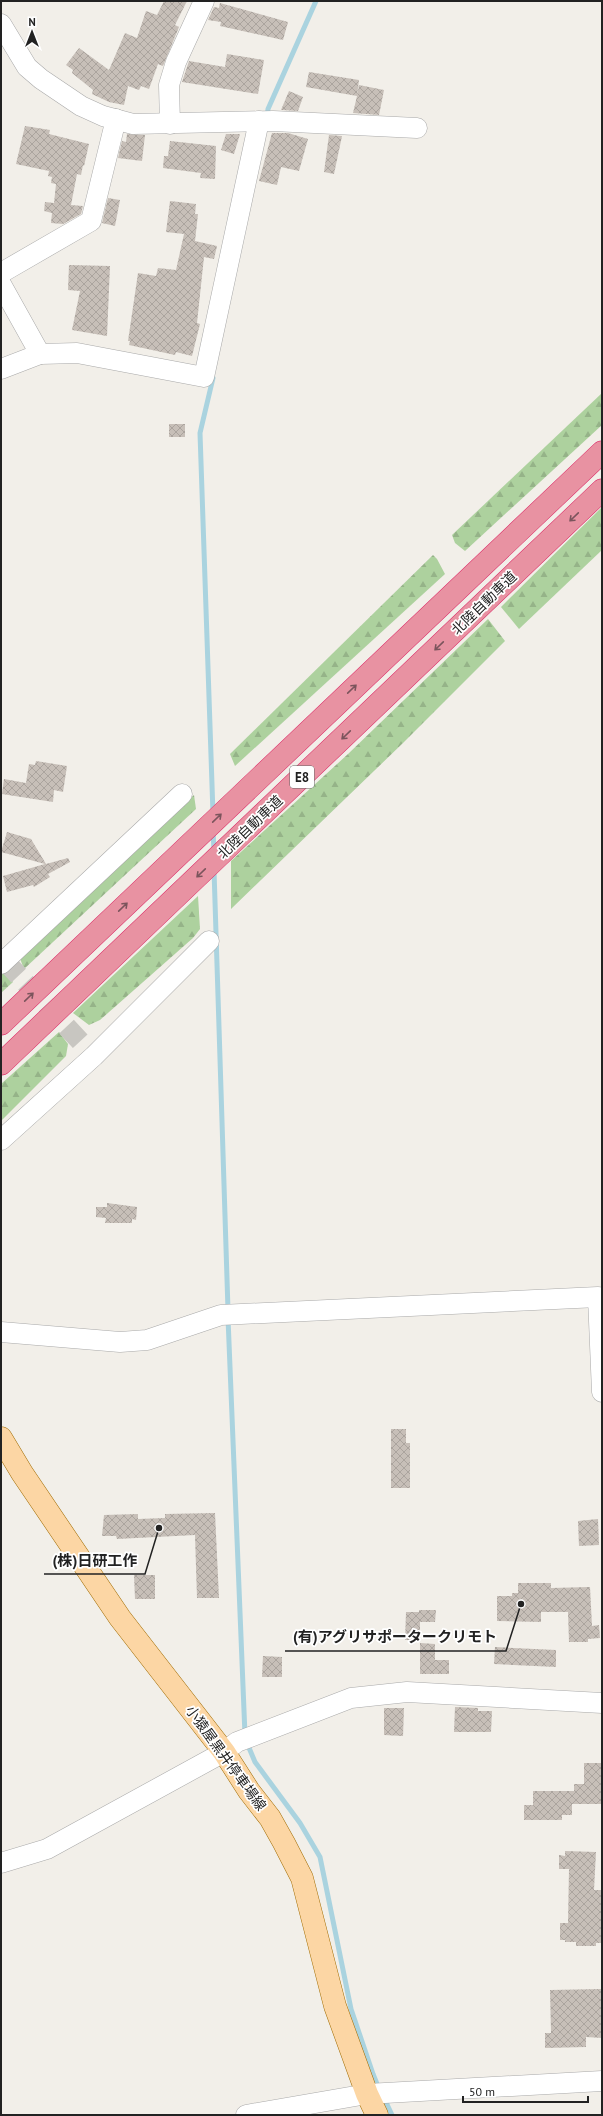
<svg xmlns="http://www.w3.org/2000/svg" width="603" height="2116" viewBox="0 0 603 2116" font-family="'PT Sans','Noto Sans JP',sans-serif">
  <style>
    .forest { fill: url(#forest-firs) }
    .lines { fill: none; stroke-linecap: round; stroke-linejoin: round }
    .stream { stroke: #aad3df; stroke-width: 5 }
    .building { fill: url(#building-cross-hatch) }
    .minor-tunnel { stroke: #c8c6c1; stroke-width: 20; stroke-dasharray: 20 10; stroke-linecap: butt }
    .minor-casing { stroke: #a9a9a9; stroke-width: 21 }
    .major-casing { stroke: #a06b00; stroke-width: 23 }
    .highway-casing { stroke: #dc2a67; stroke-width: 23 }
    .minor { stroke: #fff; stroke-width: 20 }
    .major { stroke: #fcd6a4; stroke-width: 22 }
    .highway { stroke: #e892a2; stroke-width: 22 }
    .oneway { stroke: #7b545c }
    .labels { text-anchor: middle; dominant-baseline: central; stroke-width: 3.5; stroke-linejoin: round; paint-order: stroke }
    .shield { fill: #fff; stroke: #646464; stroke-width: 1 }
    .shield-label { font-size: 13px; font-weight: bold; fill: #222 }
    .street-label { font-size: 14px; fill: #222; stroke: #fff }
    .leader { fill: none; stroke: #222; stroke-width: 1.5 }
    .callout-dot { fill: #222; stroke: #fff; stroke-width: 1.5 }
    .callout-label { font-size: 15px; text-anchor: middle; font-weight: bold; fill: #222; stroke: #fff; stroke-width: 3.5; stroke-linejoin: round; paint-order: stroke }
  </style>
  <defs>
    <pattern id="forest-firs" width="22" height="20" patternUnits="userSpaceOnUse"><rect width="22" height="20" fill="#add19e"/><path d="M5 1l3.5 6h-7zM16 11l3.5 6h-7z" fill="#95b388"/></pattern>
    <pattern id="building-cross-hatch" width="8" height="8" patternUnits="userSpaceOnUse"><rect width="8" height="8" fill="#c7bfb8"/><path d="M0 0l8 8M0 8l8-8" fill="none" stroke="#aba49e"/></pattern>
  </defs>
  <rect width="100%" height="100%" fill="#f2efe9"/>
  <g class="forest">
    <path d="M602 393V425L465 551 455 543 452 535Z"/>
    <path d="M602 507V550L519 629 501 607Z"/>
    <path d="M433 555 437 559 445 574 235 766 230 754Z"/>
    <path d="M488 619 505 641 403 743 231 909V861L348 754Z"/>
    <path d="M194 795 196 809 24 969 19 956Z"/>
    <path d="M198 896 200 929 193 938 100 1020 89 1025 73 1013Z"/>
    <path d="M4 971 13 982 1 993V974Z"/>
    <path d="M59 1032 68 1044 66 1056 1 1121V1084Z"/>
  </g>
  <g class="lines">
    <g class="stream">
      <path d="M267 118 268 109 316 1"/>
      <path d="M213 814 200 433 213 378"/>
      <path d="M213 830 214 852"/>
      <path d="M214 870 228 1310"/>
      <path d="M228 1318 245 1735"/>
      <path d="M247 1743 255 1762 300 1823 320 1857 351 2009 373 2074 379 2089"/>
      <path d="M384 2098 392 2115"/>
    </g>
  </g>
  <g class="building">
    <path d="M164 1H187L175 25 179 27 163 66 158 64 149 89 141 86 139 90 128 86 124 105 109 102 92 94 93 90 72 73 73 70 66 65 79 48 109 70 125 33 137 38 146 11 157 15Z"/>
    <path d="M220 3 288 22 283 40 220 26 221 22 208 20 214 7 219 8Z"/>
    <path d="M227 54 264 60 258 94 182 82 189 61 225 67Z"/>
    <path d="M309 72 359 80 357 96 359 85 384 90 379 115 353 113 357 96 306 87Z"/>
    <path d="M289 91 303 97 298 111 281 110Z"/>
    <path d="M25 126 50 130 49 134 89 144 84 166 83 165 81 175 77 174 71 205 83 206 81 214 63 224 51 223 52 213 44 211 45 202 54 203 56 184 51 183 52 177 48 176 49 171 16 164Z"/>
    <path d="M272 133H288L308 139 299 171 281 167 277 185 259 181Z"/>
    <path d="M127 134 145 135 142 161 118 158 122 141 126 142Z"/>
    <path d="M226 134H240L234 154 221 150Z"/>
    <path d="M329 135 342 136 334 174 324 172Z"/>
    <path d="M170 141 216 146 215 179 200 178 201 173 163 168 164 156H168Z"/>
    <path d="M108 198 120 200 115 226 102 223Z"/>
    <path d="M170 201 196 204 195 214H198L195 241 217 246 214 259 204 257 197 323 200 324 192 356 176 352 175 355 129 345 130 341H128L138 273 156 276 158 268 176 270 184 234 166 232Z"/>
    <path d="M69 265 110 266 107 336 72 330 80 291 68 290Z"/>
    <rect x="169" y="424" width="16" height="13"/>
    <path d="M36 761 67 766 63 792 54 790 53 802 2 794 4 779 26 783 29 764 35 765Z"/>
    <path d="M7 832 31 839 46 864 68 858 70 862 48 874 50 877 34 887 33 885 7 892 3 876 45 864 1 852Z"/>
    <path d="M107 1203 137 1207 136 1220 132 1219V1223H105L106 1218 96 1217V1207H107Z"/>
    <path d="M391 1429H406V1443H410V1488H391Z"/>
    <path d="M215 1513 219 1598H197L195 1535 117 1539 116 1536H102L104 1515 138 1514V1519L165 1518V1514Z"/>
    <path d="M598 1519 599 1545 579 1546 578 1521Z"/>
    <path d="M134 1575H155V1599H135Z"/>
    <path d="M518 1583H551V1588L590 1587 592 1626 599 1625 600 1638 588 1639V1642H569L568 1612H541V1622L497 1621V1596H512V1593H518Z"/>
    <path d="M419 1610H436L435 1622H420V1640H405L406 1612H419Z"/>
    <path d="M420 1643 435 1644V1660H449V1674H420Z"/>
    <path d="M495 1647 556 1650V1667L494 1664Z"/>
    <path d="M263 1656 282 1657V1677H262Z"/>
    <path d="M455 1707 478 1708V1711H492L491 1732H454Z"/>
    <path d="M384 1708H404L403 1736 384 1735Z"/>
    <path d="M584 1763H602V1804H572V1815H562V1820H524V1805H533V1791H574V1784H584Z"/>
    <path d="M565 1851 596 1852 594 1890H602V1943H596V1946H576V1942H565V1940H560V1923H568L569 1869H559V1855L565 1856Z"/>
    <path d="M602 1989V2038L586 2037V2047L545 2048V2033H551L550 1990Z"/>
  </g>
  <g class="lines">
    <path class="minor-tunnel" d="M5 961 94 1056"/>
    <defs>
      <g id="minor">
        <path d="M1 24 27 67 41 79 81 106 103 116 133 124 273 121 417 128"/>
        <path d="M170 124 169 85 176 62 204 1"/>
        <path d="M1 273 91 221 116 119"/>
        <path d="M1 284 40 354"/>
        <path d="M1 369 40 354 77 353 204 377 259 121"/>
        <path d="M1 964 182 794"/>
        <path d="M1 1140 94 1056 209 941"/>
        <path d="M1 1332 120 1342 147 1340 221 1315 598 1297 602 1392"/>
        <path d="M1 1863 47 1849 224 1752 237 1742 351 1698 407 1692 602 1703"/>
        <path d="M246 2115 367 2094 602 2081"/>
      </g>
      <path id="major" d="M1 1438 22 1473 120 1618 224 1752 249 1791 270 1818 284 1843 302 1878 335 2006 367 2094 377 2115"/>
      <g id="highway">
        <path d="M1 1024 602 452"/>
        <path d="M1 1064 602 490"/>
      </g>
    </defs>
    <use href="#minor" class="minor-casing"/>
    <use href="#major" class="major-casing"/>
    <use href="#highway" class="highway-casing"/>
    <use href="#minor" class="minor"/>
    <use href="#major" class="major"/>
    <use href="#highway" class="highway"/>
  </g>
  <defs><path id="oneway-shaft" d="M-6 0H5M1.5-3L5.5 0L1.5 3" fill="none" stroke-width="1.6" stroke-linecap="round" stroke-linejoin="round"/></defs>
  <g class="oneway">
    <use href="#oneway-shaft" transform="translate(574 517) rotate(136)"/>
    <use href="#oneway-shaft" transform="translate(439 646) rotate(136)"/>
    <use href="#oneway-shaft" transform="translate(352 689) rotate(-44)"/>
    <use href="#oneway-shaft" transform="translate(346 735) rotate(136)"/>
    <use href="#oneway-shaft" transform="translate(217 818) rotate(-44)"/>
    <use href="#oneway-shaft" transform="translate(201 873) rotate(136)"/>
    <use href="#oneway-shaft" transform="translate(123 907) rotate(-44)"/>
    <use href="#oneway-shaft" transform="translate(29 997) rotate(-44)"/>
  </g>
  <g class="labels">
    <rect class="shield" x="290" y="766" width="24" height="22" rx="3"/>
    <g class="shield-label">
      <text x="302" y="777">E8</text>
    </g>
    <g class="street-label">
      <text transform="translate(484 603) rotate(-44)">北陸自動車道</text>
      <text transform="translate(250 827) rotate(-44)">北陸自動車道</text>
      <text transform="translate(226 1758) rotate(54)">小猿屋黒井停車場線</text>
    </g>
  </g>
  <path class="leader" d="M159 1528L145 1574H44M521 1604L506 1651H285"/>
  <g class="callout-dot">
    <circle cx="159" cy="1528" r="4"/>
    <circle cx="521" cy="1604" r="4"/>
  </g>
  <g class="callout-label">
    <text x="95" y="1566">(株)日研工作</text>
    <text x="395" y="1642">(有)アグリサポータークリモト</text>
  </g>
  <rect width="603" height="2116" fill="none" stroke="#222222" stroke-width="4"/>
  <g transform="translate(32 32)" stroke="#ffffff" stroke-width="3" paint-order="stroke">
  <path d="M0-3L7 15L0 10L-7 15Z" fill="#222222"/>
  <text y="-6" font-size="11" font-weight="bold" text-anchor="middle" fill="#222222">N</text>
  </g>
  <path d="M463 2096v6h125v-6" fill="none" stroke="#222222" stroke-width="2"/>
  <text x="469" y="2096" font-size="12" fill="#222222" stroke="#ffffff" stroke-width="3" paint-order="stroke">50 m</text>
</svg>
